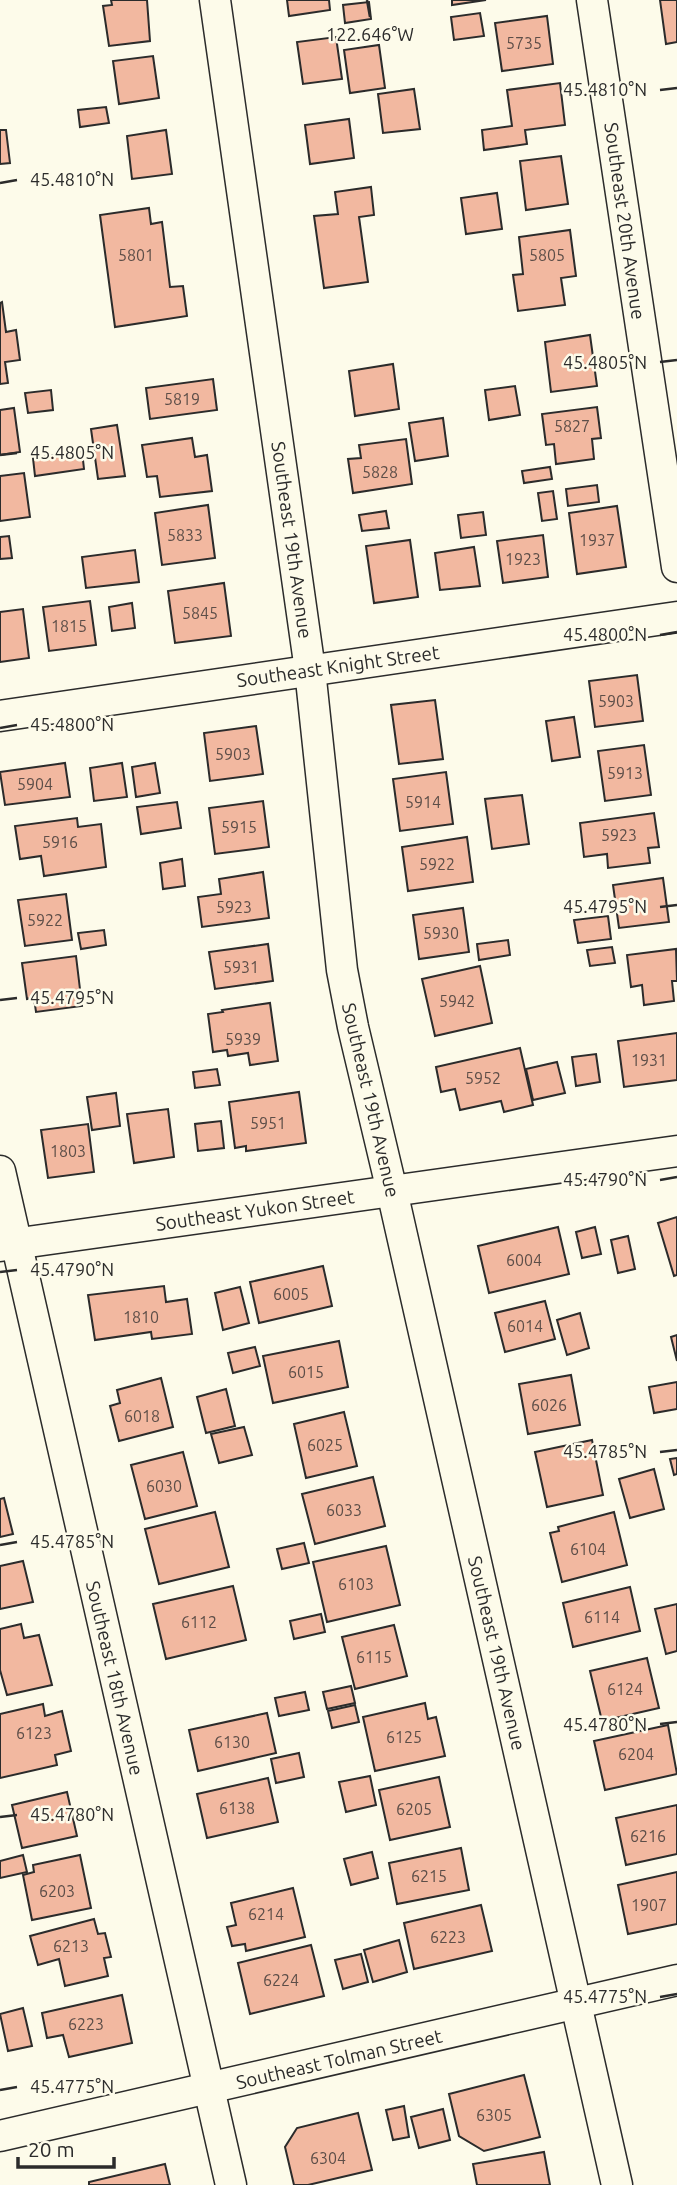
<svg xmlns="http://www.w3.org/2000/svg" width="677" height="2185" viewBox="0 0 677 2185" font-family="Ubuntu,sans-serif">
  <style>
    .building { fill: #f2b8a0; stroke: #2b2b2b; stroke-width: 2 }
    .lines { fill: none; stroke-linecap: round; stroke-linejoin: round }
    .minor-casing { stroke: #2b2b2b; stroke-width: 33 }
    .minor { stroke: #fdfbea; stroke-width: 30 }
    .ticks { fill: none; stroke: #2b2b2b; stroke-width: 2.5 }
    .labels { text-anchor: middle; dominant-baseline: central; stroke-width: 5; stroke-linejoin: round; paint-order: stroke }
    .number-label { font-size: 16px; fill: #5d4e48 }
    .street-label { font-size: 19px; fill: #2b2b2b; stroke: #fdfbea }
    .ticks-label { font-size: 18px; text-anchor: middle; fill: #2b2b2b; stroke: #fdfbea; stroke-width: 5; stroke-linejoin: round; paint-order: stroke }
  </style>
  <rect width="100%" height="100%" fill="#fdfbea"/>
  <g class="building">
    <path d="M111 0H147L150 41 109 46 103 6 112 5Z"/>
    <path d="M287 0H329L330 10 289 16Z"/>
    <path d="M452 0H486L452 5Z"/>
    <path d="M660 0H677V42L666 44Z"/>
    <path d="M369 2 371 19 345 23 343 5Z"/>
    <path d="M480 13 484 36 454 40 451 17Z"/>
    <path d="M547 16 553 64 502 71 495 23Z"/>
    <path d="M336 37 342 79 303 84 297 42Z"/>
    <path d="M379 45 385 88 350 93 344 50Z"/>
    <path d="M153 56 159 98 119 104 113 61Z"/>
    <path d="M560 83 565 125 525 130 527 144 484 150 482 130 512 126 507 90Z"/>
    <path d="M414 89 420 129 383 133 378 94Z"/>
    <path d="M106 107 109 123 80 127 78 110Z"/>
    <path d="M349 119 354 158 310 164 305 125Z"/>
    <path d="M0 130H6L10 163 0 164Z"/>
    <path d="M166 130 172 174 132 179 127 136Z"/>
    <path d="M561 156 568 204 526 210 520 161Z"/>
    <path d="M371 187 374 215 359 217 368 282 324 288 314 216 338 214 335 192Z"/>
    <path d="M497 193 502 229 466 234 461 198Z"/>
    <path d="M149 208 151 224 162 222 170 287 183 286 187 316 115 327 100 215Z"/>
    <path d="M570 230 576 276 561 278 565 305 518 311 513 275 523 274 519 237Z"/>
    <path d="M2 302 6 332 16 330 20 360 5 362 8 383 0 384V303Z"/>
    <path d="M590 335 597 386 551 392 545 342Z"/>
    <path d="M393 364 399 409 355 416 349 371Z"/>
    <path d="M213 379 217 410 150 419 146 388Z"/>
    <path d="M515 386 520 415 489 420 485 390Z"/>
    <path d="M51 390 53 410 28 413 25 393Z"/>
    <path d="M597 407 601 438 592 439 594 459 556 464 554 444 546 445 542 414Z"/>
    <path d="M14 408 20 452 0 455V410Z"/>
    <path d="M443 418 448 456 415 461 409 423Z"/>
    <path d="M117 425 125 476 98 479 91 429Z"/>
    <path d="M192 438 195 457 207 455 212 491 160 497 157 476 147 477 142 445Z"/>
    <path d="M406 439 412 484 353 493 348 459 361 458 359 445Z"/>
    <path d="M82 451 84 469 35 476 33 458Z"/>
    <path d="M550 467 552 479 524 483 522 471Z"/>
    <path d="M24 473 30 517 0 521V476Z"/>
    <path d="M597 485 599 502 568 506 566 489Z"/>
    <path d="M553 491 557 519 542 521 538 493Z"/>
    <path d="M208 505 215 558 162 565 155 513Z"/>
    <path d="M617 506 626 567 577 574 569 513Z"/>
    <path d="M386 511 389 528 362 531 359 515Z"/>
    <path d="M483 512 486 535 461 538 458 515Z"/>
    <path d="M543 535 548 577 503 583 497 541Z"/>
    <path d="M9 536 12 558 0 559V537Z"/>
    <path d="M410 540 418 597 374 603 366 546Z"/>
    <path d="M474 547 480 586 440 590 435 553Z"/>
    <path d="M135 550 139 582 86 588 82 557Z"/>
    <path d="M224 583 231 636 175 643 168 591Z"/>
    <path d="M90 601 96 645 49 651 43 607Z"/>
    <path d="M132 603 135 628 112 631 109 607Z"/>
    <path d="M23 609 29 658 0 662V612Z"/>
    <path d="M637 675 643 721 595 727 589 681Z"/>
    <path d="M435 700 443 759 399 764 391 705Z"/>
    <path d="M574 717 580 757 552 761 546 721Z"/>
    <path d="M256 726 263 774 210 781 204 733Z"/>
    <path d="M644 745 651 795 605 801 598 751Z"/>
    <path d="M65 763 70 797 5 805 0 772Z"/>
    <path d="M122 763 127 797 94 801 90 768Z"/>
    <path d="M155 763 160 793 136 797 132 767Z"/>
    <path d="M446 772 453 824 400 831 393 779Z"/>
    <path d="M522 795 529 844 492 849 485 799Z"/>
    <path d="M263 801 269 847 215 854 209 808Z"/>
    <path d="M177 802 181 828 141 834 137 807Z"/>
    <path d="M654 813 659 847 648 848 650 863 608 868 607 854 584 857 580 823Z"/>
    <path d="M77 818 78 827 101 824 106 867 44 876 41 856 20 859 15 826Z"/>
    <path d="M467 837 473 882 408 891 402 847Z"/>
    <path d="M182 859 185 886 163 889 160 863Z"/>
    <path d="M263 872 269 918 202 927 198 897 221 894 219 879Z"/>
    <path d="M663 878 669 922 619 928 613 885Z"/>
    <path d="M66 894 72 940 25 946 18 900Z"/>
    <path d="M463 908 469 952 419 959 413 915Z"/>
    <path d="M608 916 611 939 578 943 574 920Z"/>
    <path d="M104 930 106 945 81 949 78 933Z"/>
    <path d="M508 940 510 955 479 960 477 944Z"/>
    <path d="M268 944 273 981 215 989 209 952Z"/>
    <path d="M612 947 615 963 590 966 587 950Z"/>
    <path d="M676 949 677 981H672L674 1001 644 1005 642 985 631 987 627 955Z"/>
    <path d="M76 956 82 1006 36 1012 34 998 27 999 22 963Z"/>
    <path d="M480 966 492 1023 435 1036 422 979Z"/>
    <path d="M270 1003 278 1061 250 1065 248 1053 228 1056 227 1050 213 1052 208 1014 223 1012 222 1010Z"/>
    <path d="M677 1033V1080L624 1087 618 1041Z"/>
    <path d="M520 1048 533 1105 504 1112 501 1101 460 1110 455 1089 441 1092 436 1067Z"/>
    <path d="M596 1054 600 1082 576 1086 572 1057Z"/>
    <path d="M557 1062 565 1093 533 1100 526 1069Z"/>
    <path d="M217 1069 220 1085 195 1088 193 1072Z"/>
    <path d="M299 1092 306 1143 246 1151V1146L235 1148 229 1102Z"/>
    <path d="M116 1093 120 1126 92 1130 87 1097Z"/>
    <path d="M168 1109 174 1157 134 1163 127 1114Z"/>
    <path d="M221 1121 224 1148 198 1151 195 1124Z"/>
    <path d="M88 1124 94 1172 48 1178 41 1130Z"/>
    <path d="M677 1217V1275L674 1276 658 1223Z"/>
    <path d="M558 1227 569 1274 489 1293 478 1246Z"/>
    <path d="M595 1227 601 1254 582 1258 576 1232Z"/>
    <path d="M628 1236 635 1269 618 1273 611 1240Z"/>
    <path d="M323 1266 332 1306 259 1323 250 1282Z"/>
    <path d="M164 1286 166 1302 187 1299 192 1334 152 1339 151 1332 95 1340 88 1295Z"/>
    <path d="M240 1287 249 1323 223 1330 215 1293Z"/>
    <path d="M545 1301 555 1339 505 1352 495 1313Z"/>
    <path d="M580 1313 589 1348 567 1355 557 1320Z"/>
    <path d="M677 1335V1361L671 1337Z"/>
    <path d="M339 1341 348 1387 273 1403 263 1356Z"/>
    <path d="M255 1347 260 1366 233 1373 228 1353Z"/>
    <path d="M571 1375 580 1425 528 1434 519 1384Z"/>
    <path d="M161 1378 173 1427 119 1441 110 1406 120 1403 117 1390Z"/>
    <path d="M677 1382V1409L654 1413 649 1387Z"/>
    <path d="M226 1389 235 1426 206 1433 197 1397Z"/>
    <path d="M344 1412 357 1466 306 1478 294 1424Z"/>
    <path d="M244 1427 252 1455 219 1463 211 1434Z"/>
    <path d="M592 1440 603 1495 547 1507 535 1452Z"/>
    <path d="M183 1452 197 1506 145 1519 131 1465Z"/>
    <path d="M677 1458V1474L674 1475 670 1459Z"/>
    <path d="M654 1469 664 1509 630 1518 619 1479Z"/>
    <path d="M373 1477 385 1526 315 1544 302 1494Z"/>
    <path d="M4 1498 13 1534 0 1537V1499Z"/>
    <path d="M215 1512 229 1567 159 1584 145 1529Z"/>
    <path d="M614 1512 627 1565 562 1582 550 1533 559 1531 558 1527Z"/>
    <path d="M304 1543 309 1563 282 1569 277 1549Z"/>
    <path d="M386 1546 400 1605 327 1622 313 1562Z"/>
    <path d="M23 1561 33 1602 0 1609V1566Z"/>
    <path d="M233 1586 246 1640 166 1659 153 1604Z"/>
    <path d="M630 1587 640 1631 573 1647 563 1603Z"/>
    <path d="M677 1604V1651L666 1654 655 1609Z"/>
    <path d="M321 1614 325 1632 294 1639 290 1621Z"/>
    <path d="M21 1624 24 1638 39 1635 52 1685 7 1695 0 1670V1629Z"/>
    <path d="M394 1625 407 1676 355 1689 342 1637Z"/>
    <path d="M647 1658 659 1708 602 1721 590 1671Z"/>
    <path d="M351 1686 355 1703 327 1709 323 1692Z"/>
    <path d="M305 1692 309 1710 279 1716 275 1698Z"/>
    <path d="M425 1703 428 1719 436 1717 445 1756 375 1771 363 1717Z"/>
    <path d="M43 1704 45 1716 62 1711 71 1751 55 1755 57 1765 0 1778V1714Z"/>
    <path d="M355 1705 359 1722 332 1728 328 1711Z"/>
    <path d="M267 1713 276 1753 198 1771 189 1730Z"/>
    <path d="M668 1725 677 1774 605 1790 594 1741Z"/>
    <path d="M299 1753 304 1777 276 1783 271 1759Z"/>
    <path d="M370 1776 376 1805 346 1812 339 1782Z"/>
    <path d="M439 1777 450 1827 390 1840 379 1790Z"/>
    <path d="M268 1778 278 1822 207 1838 197 1794Z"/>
    <path d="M67 1792 77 1836 22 1848 12 1805Z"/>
    <path d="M677 1805V1854L626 1865 616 1818Z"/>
    <path d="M461 1848 469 1890 397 1904 389 1863Z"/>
    <path d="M372 1852 378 1878 351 1885 344 1859Z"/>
    <path d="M23 1855 27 1872 0 1878V1861Z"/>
    <path d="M80 1855 91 1908 32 1920 23 1875 34 1872 33 1865Z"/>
    <path d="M677 1872V1924L628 1934 618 1885Z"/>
    <path d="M293 1888 305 1937 246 1951 245 1944 232 1946 227 1927 236 1925 231 1903Z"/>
    <path d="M481 1905 492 1951 414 1969 404 1923Z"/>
    <path d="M94 1919 98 1934 105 1933 111 1957 104 1958 108 1976 65 1986 59 1959 38 1965 30 1936Z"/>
    <path d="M399 1940 407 1972 373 1982 364 1950Z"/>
    <path d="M311 1945 324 1996 250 2014 238 1963Z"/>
    <path d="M361 1954 368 1982 343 1989 335 1960Z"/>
    <path d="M122 1995 132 2043 69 2057 63 2035 47 2038 42 2013Z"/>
    <path d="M23 2008 32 2046 8 2051 0 2014Z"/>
    <path d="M524 2075 540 2137 484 2151 459 2136 449 2094Z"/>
    <path d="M404 2106 409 2137 393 2140 386 2110Z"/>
    <path d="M443 2109 450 2140 419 2148 411 2117Z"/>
    <path d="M358 2113 372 2170 308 2185H294L285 2147 297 2128Z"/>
    <path d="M544 2152 550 2185H477L473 2164Z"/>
    <path d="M165 2164 170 2185H89V2182Z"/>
  </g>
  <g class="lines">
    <defs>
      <g id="minor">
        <path d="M215 0 310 670 342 970 353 1027 392 1191 617 2185"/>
        <path d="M592 0 677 567"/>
        <path d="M0 716 677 617"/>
        <path d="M0 1171 231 2185"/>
        <path d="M0 1246 677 1151"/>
        <path d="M0 2136 677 1980"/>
      </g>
    </defs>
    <use href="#minor" class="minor-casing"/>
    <use href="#minor" class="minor"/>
  </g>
  <path class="ticks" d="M367 0 370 17M660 90 677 88M0 183 17 180M660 362 677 360M0 455 17 453M660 635 677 632M0 728 17 725M660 907 677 905M0 1000 17 998M660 1180 677 1177M0 1272 17 1270M660 1452 677 1450M0 1545 17 1542M660 1724 677 1722M0 1817 17 1815M660 1997 677 1994M0 2090 17 2087"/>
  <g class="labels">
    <g class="number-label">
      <text x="524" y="43">5735</text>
      <text x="136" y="255">5801</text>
      <text x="547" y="255">5805</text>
      <text x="182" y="399">5819</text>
      <text x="572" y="426">5827</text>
      <text x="380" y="472">5828</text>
      <text x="185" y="535">5833</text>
      <text x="597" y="540">1937</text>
      <text x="523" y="559">1923</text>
      <text x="200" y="613">5845</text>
      <text x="69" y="626">1815</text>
      <text x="616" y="701">5903</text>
      <text x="233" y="754">5903</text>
      <text x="625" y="773">5913</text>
      <text x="35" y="784">5904</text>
      <text x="423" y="802">5914</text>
      <text x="239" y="827">5915</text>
      <text x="619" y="835">5923</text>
      <text x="60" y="842">5916</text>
      <text x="437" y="864">5922</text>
      <text x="234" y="907">5923</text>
      <text x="45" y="920">5922</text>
      <text x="441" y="933">5930</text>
      <text x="241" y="967">5931</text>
      <text x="457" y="1001">5942</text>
      <text x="243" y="1039">5939</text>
      <text x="649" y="1060">1931</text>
      <text x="483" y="1078">5952</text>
      <text x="268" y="1123">5951</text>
      <text x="68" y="1151">1803</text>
      <text x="524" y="1260">6004</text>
      <text x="291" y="1294">6005</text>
      <text x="141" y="1317">1810</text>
      <text x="525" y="1326">6014</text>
      <text x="306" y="1372">6015</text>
      <text x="549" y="1405">6026</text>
      <text x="142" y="1416">6018</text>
      <text x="325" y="1445">6025</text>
      <text x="164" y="1486">6030</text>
      <text x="344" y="1510">6033</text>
      <text x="588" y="1549">6104</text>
      <text x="356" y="1584">6103</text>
      <text x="602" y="1617">6114</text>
      <text x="199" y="1622">6112</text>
      <text x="374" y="1657">6115</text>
      <text x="625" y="1689">6124</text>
      <text x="34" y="1733">6123</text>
      <text x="404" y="1737">6125</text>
      <text x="232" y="1742">6130</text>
      <text x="636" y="1754">6204</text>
      <text x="237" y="1808">6138</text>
      <text x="414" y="1809">6205</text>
      <text x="648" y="1836">6216</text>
      <text x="429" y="1876">6215</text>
      <text x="57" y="1891">6203</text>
      <text x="649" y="1905">1907</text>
      <text x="266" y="1914">6214</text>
      <text x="448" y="1937">6223</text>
      <text x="71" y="1946">6213</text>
      <text x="281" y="1980">6224</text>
      <text x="86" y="2024">6223</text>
      <text x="494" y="2115">6305</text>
      <text x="328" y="2158">6304</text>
    </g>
    <g class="street-label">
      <text transform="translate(625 221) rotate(82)">Southeast 20th Avenue</text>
      <text transform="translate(292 540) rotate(82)">Southeast 19th Avenue</text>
      <text transform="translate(338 666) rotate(-8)">Southeast Knight Street</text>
      <text transform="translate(371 1100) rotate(77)">Southeast 19th Avenue</text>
      <text transform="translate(255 1210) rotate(-8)">Southeast Yukon Street</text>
      <text transform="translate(497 1653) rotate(77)">Southeast 19th Avenue</text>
      <text transform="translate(115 1678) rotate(77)">Southeast 18th Avenue</text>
      <text transform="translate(339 2059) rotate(-13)">Southeast Tolman Street</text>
    </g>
  </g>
  <g class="ticks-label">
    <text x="370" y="41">122.646°W</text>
    <text x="605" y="96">45.4810°N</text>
    <text x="72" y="186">45.4810°N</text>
    <text x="605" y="369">45.4805°N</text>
    <text x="72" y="459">45.4805°N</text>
    <text x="605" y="641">45.4800°N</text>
    <text x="72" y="731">45.4800°N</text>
    <text x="605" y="913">45.4795°N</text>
    <text x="72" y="1004">45.4795°N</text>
    <text x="605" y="1186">45.4790°N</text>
    <text x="72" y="1276">45.4790°N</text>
    <text x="605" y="1458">45.4785°N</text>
    <text x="72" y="1548">45.4785°N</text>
    <text x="605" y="1731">45.4780°N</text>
    <text x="72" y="1821">45.4780°N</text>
    <text x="605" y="2003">45.4775°N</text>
    <text x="72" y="2093">45.4775°N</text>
  </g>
  <path d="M18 2157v10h96v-10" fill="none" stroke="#2b2b2b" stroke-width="3.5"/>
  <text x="28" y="2157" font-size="21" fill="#2b2b2b" stroke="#fdfbea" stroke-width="5" paint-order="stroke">20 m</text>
</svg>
